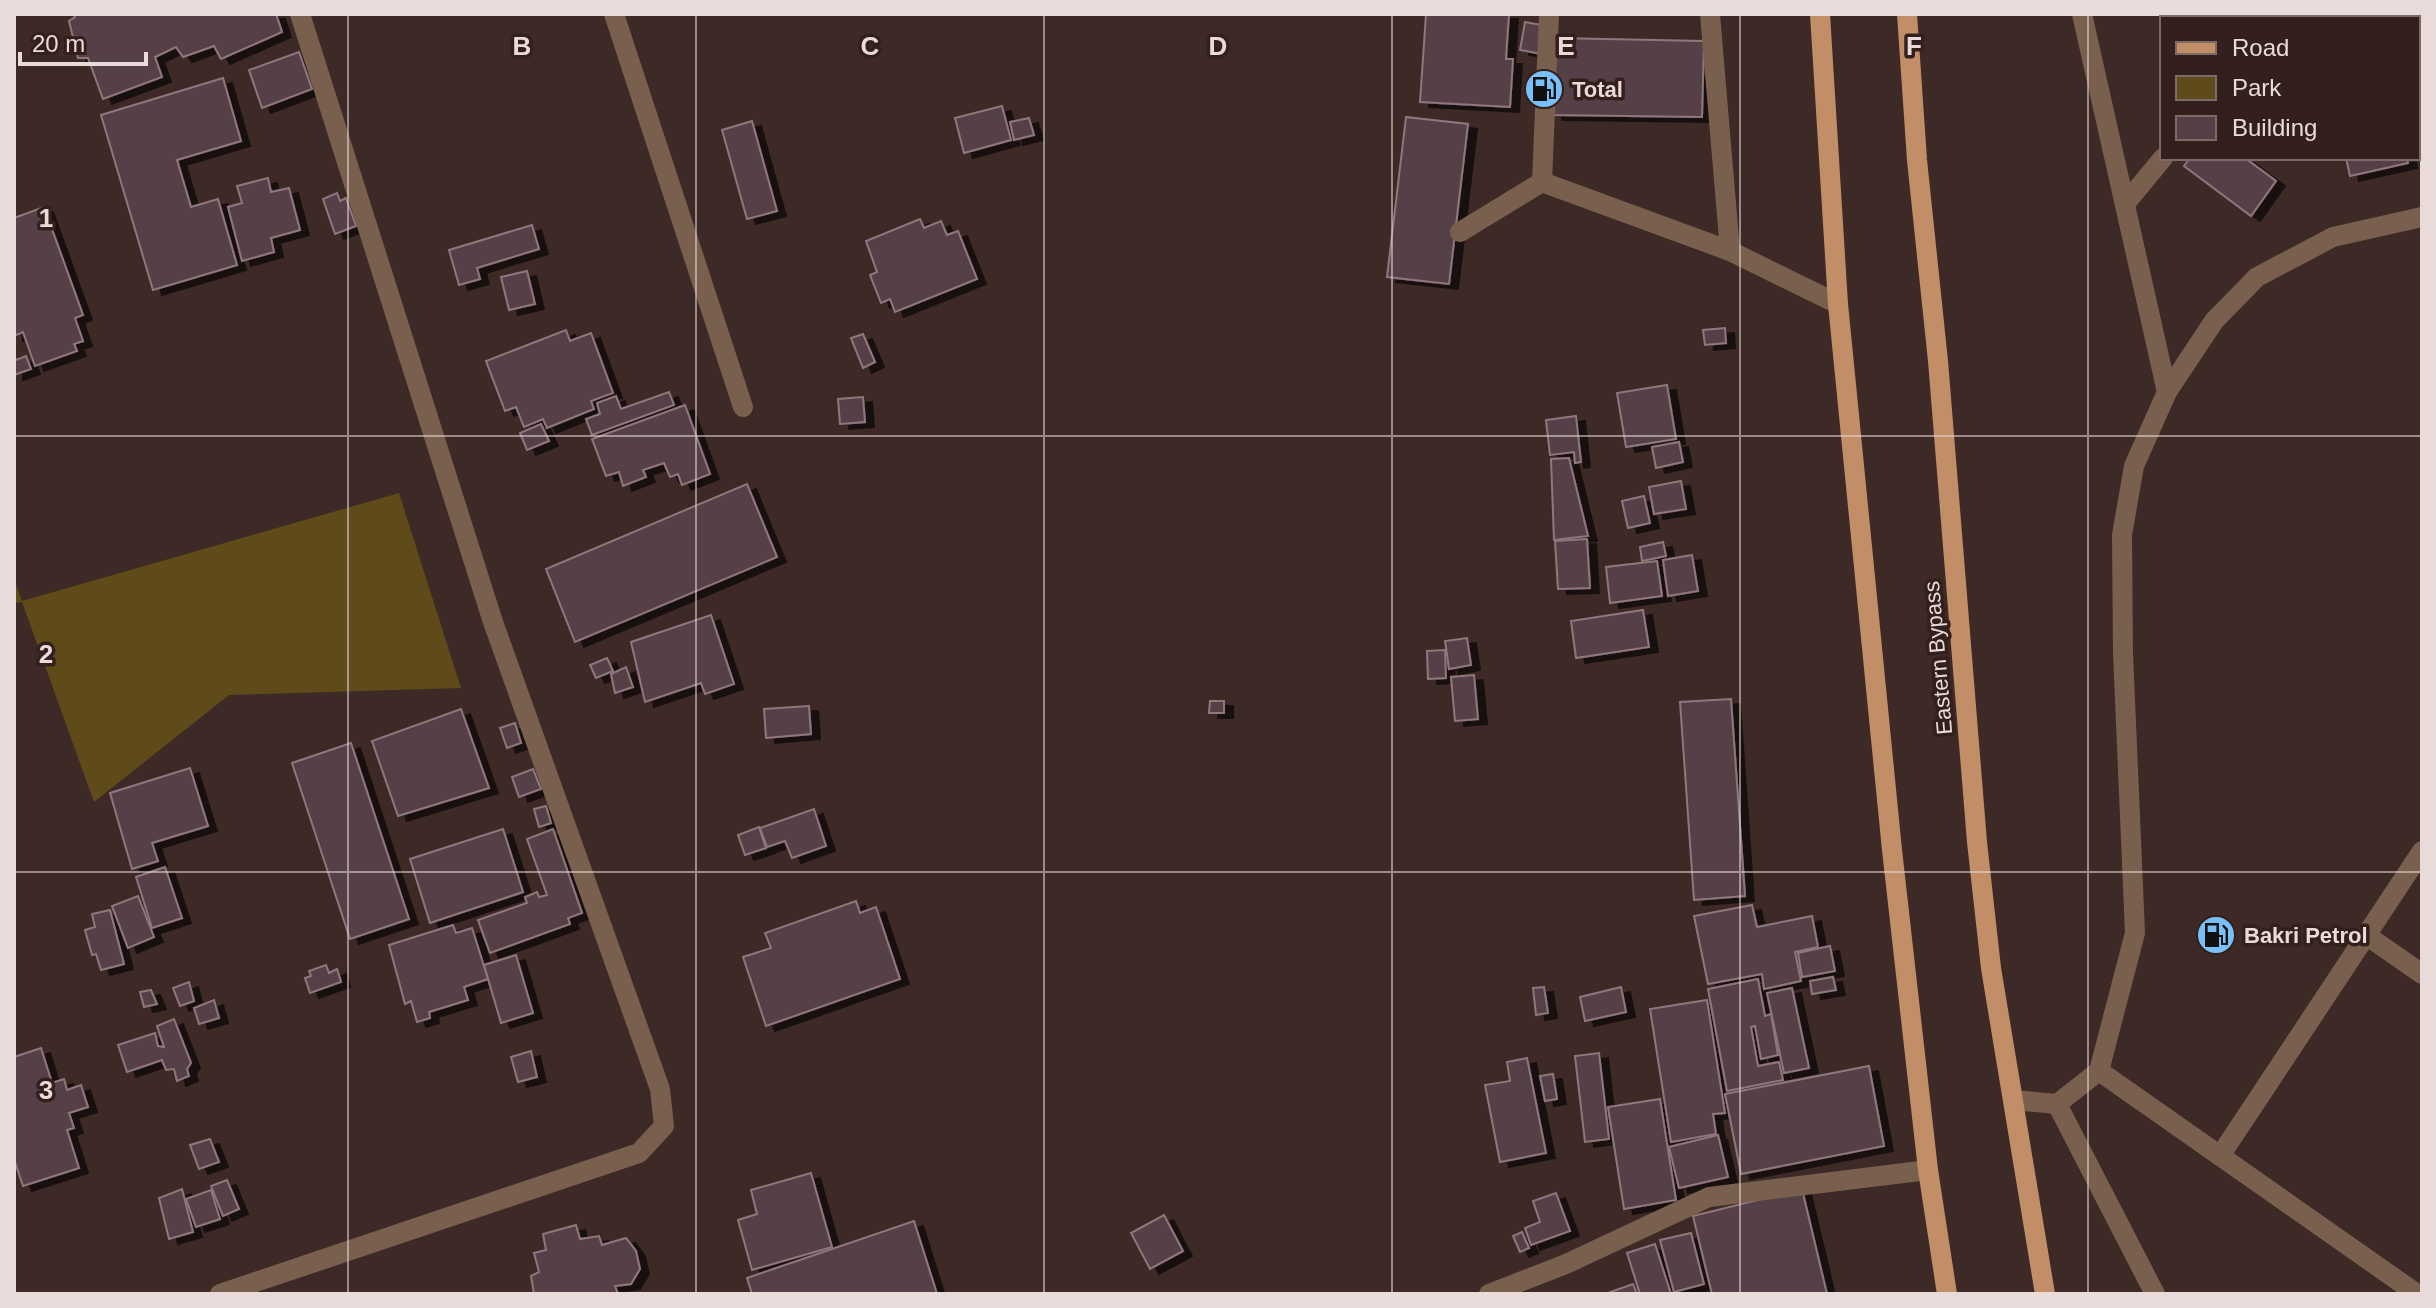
<svg xmlns="http://www.w3.org/2000/svg" width="2436" height="1308" viewBox="0 0 2436 1308" font-family="Arial,sans-serif">
  <style>
    .green { fill: #5f4a19 }
    .building { fill: #554046; stroke: #8f777d; stroke-width: 2; filter: url(#shadow) }
    .lines { fill: none; stroke-linecap: round; stroke-linejoin: round }
    .minor { stroke: #795f4d; stroke-width: 20 }
    .major { stroke: #c28e68; stroke-width: 20 }
    .grid { fill: none; stroke: #e9dbd9; stroke-width: 2; stroke-opacity: 0.55 }
    .labels { text-anchor: middle; dominant-baseline: central; stroke-width: 7; stroke-linejoin: round; paint-order: stroke }
    .poi-label { font-size: 22px; font-weight: bold; fill: #e9dbd9; stroke: #331f1c; text-anchor: start }
    .street-label { font-size: 22px; fill: #e9dbd9; stroke: #331f1c }
    .grid-label { font-size: 26px; text-anchor: middle; font-weight: bold; fill: #e9dbd9; stroke: #331f1c; stroke-width: 7; stroke-linejoin: round; paint-order: stroke }
  </style>
  <defs>
    <filter id="shadow"><feDropShadow dx="9" dy="5" stdDeviation="0" flood-color="#0009"/></filter>
  </defs>
  <rect width="100%" height="100%" fill="#3d2926"/>
  <path class="green" d="M399 493 461 688 229 695 94 802 22 602 14 603V579L22 601Z"/>
  <g class="building">
    <path d="M74 14H276L282 32 221 59 214 46 183 57 176 47 155 57 162 77 103 99 88 58H78L69 21 75 17Z"/>
    <path d="M1426 14H1509L1506 59H1513L1510 107 1420 102Z"/>
    <path d="M2339 14H2374L2375 18H2322Z"/>
    <path d="M1525 22 1547 26 1542 54 1520 50Z"/>
    <path d="M1555 38 1704 41 1702 117 1553 115Z"/>
    <path d="M299 52 312 89 262 108 249 70Z"/>
    <path d="M223 78 241 141 177 160 191 207 218 199 237 265 153 290 101 115Z"/>
    <path d="M1002 106 1011 140 964 153 955 118Z"/>
    <path d="M1406 117 1468 124 1449 284 1387 277Z"/>
    <path d="M1029 118 1034 135 1014 140 1010 122Z"/>
    <path d="M752 121 777 211 747 219 722 130Z"/>
    <path d="M2190 158H2245L2276 181 2251 216 2184 166Z"/>
    <path d="M2346 158H2407L2408 163 2350 176Z"/>
    <path d="M268 178 271 192 289 188 300 230 271 238 274 252 242 261 228 207 242 203 237 186Z"/>
    <path d="M337 193 340 201 346 198 356 226 335 234 323 199Z"/>
    <path d="M44 207 83 315 75 318 83 341 74 344 77 351 35 366 23 332 14 336V218Z"/>
    <path d="M920 219 924 228 941 221 947 235 958 231 977 279 895 312 890 299 881 303 870 275 877 272 866 241Z"/>
    <path d="M532 225 539 249 477 268 480 279 459 285 449 250Z"/>
    <path d="M527 271 535 304 509 310 501 277Z"/>
    <path d="M1725 328 1726 343 1705 345 1703 330Z"/>
    <path d="M566 330 570 341 591 333 613 393 591 401 594 409 547 428 543 419 524 427 516 407 505 411 486 361Z"/>
    <path d="M863 334 875 362 863 368 851 338Z"/>
    <path d="M14 355 16 360 26 356 31 369 14 375Z"/>
    <path d="M1667 385 1676 439 1626 447 1617 393Z"/>
    <path d="M669 392 674 405 592 435 586 419 600 414 597 403 616 396 621 409Z"/>
    <path d="M863 397 865 422 840 424 838 399Z"/>
    <path d="M685 405 710 474 682 485 678 474 670 477 664 463 643 470 646 477 623 486 619 472 606 476 592 439Z"/>
    <path d="M1576 416 1581 462 1575 463 1574 452 1550 455 1546 420Z"/>
    <path d="M541 424 549 441 527 450 520 433Z"/>
    <path d="M1679 442 1683 462 1656 468 1652 447Z"/>
    <path d="M1569 458 1588 536 1554 540 1551 459Z"/>
    <path d="M1681 481 1686 509 1654 514 1649 487Z"/>
    <path d="M747 484 777 557 575 642 546 569Z"/>
    <path d="M1644 496 1650 523 1628 528 1622 501Z"/>
    <path d="M1587 539 1590 588 1558 589 1555 541Z"/>
    <path d="M1663 542 1666 556 1642 561 1640 547Z"/>
    <path d="M1692 555 1698 591 1668 596 1663 560Z"/>
    <path d="M1657 561 1662 596 1610 603 1606 567Z"/>
    <path d="M1643 610 1649 647 1576 658 1571 621Z"/>
    <path d="M711 615 734 684 705 694 701 683 645 702 631 642Z"/>
    <path d="M1467 638 1471 665 1449 669 1445 641Z"/>
    <path d="M1445 650 1446 678 1428 679 1427 651Z"/>
    <path d="M607 658 613 671 596 678 590 665Z"/>
    <path d="M626 667 633 687 615 693 611 674Z"/>
    <path d="M1474 675 1478 719 1455 721 1451 677Z"/>
    <path d="M1731 699 1745 896 1694 900 1680 702Z"/>
    <path d="M1210 701H1224V713H1209Z"/>
    <path d="M809 706 811 734 766 738 764 709Z"/>
    <path d="M461 709 489 788 398 816 372 741Z"/>
    <path d="M515 723 521 743 507 748 500 728Z"/>
    <path d="M351 743 409 919 350 939 292 763Z"/>
    <path d="M190 768 208 826 152 843 158 861 132 869 110 793Z"/>
    <path d="M533 769 541 789 519 797 512 777Z"/>
    <path d="M546 806 551 823 539 827 534 809Z"/>
    <path d="M814 809 826 846 792 858 785 841 767 847 760 828Z"/>
    <path d="M759 827 766 848 745 855 738 835Z"/>
    <path d="M503 829 523 892 430 923 410 859Z"/>
    <path d="M553 829 582 913 568 918 570 924 490 953 478 920 527 903 525 897 537 892 539 897 547 895 527 839Z"/>
    <path d="M165 867 182 918 152 928 136 877Z"/>
    <path d="M138 896 154 937 128 948 112 906Z"/>
    <path d="M856 901 860 913 876 907 900 979 766 1026 743 957 771 948 765 933Z"/>
    <path d="M1752 905 1757 927 1812 916 1818 947 1795 952 1801 981 1764 989 1762 974 1708 984 1694 916Z"/>
    <path d="M110 910 124 964 101 970 96 954 92 955 85 930 95 927 92 914Z"/>
    <path d="M453 925 456 933 472 928 488 979 464 987 468 1000 429 1012 430 1018 417 1022 411 1001 405 1004 389 945Z"/>
    <path d="M1830 946 1835 971 1802 977 1798 953Z"/>
    <path d="M516 955 533 1013 501 1023 484 965Z"/>
    <path d="M326 965 329 973 337 969 341 982 310 993 305 978 311 976 309 971Z"/>
    <path d="M1833 977 1836 990 1812 994 1810 981Z"/>
    <path d="M1758 979 1765 1016 1771 1014 1778 1055 1761 1059 1755 1026 1751 1027 1758 1066 1779 1062 1783 1080 1727 1091 1708 989Z"/>
    <path d="M189 982 194 1001 180 1006 173 988Z"/>
    <path d="M1544 987 1548 1013 1536 1015 1533 988Z"/>
    <path d="M1621 987 1626 1012 1585 1021 1580 997Z"/>
    <path d="M1792 988 1809 1068 1784 1073 1767 993Z"/>
    <path d="M151 990 157 1004 144 1007 140 992Z"/>
    <path d="M214 1000 219 1018 199 1024 194 1008Z"/>
    <path d="M1707 1000 1725 1113 1713 1114 1716 1134 1671 1142 1650 1009Z"/>
    <path d="M174 1019 191 1063 187 1069 189 1076 177 1081 174 1069 166 1070 162 1060 127 1072 118 1045 155 1033 158 1046 164 1047 157 1026Z"/>
    <path d="M41 1048 52 1083 64 1079 67 1090 81 1085 88 1107 69 1113 74 1128 67 1130 79 1168 23 1186 14 1159V1057Z"/>
    <path d="M531 1051 537 1077 518 1082 511 1057Z"/>
    <path d="M1599 1053 1609 1139 1585 1142 1575 1056Z"/>
    <path d="M1527 1058 1546 1153 1500 1162 1485 1085 1510 1081 1507 1062Z"/>
    <path d="M1869 1066 1884 1146 1741 1174 1725 1094Z"/>
    <path d="M1553 1074 1557 1099 1545 1101 1540 1076Z"/>
    <path d="M1660 1099 1676 1200 1624 1209 1608 1107Z"/>
    <path d="M1718 1135 1728 1177 1679 1188 1669 1147Z"/>
    <path d="M210 1139 219 1162 199 1169 190 1145Z"/>
    <path d="M811 1173 832 1247 752 1270 738 1220 757 1214 751 1190Z"/>
    <path d="M227 1180 239 1209 223 1216 211 1186Z"/>
    <path d="M182 1189 193 1232 169 1239 159 1198Z"/>
    <path d="M1802 1189 1827 1294H1712L1693 1216Z"/>
    <path d="M211 1190 220 1219 196 1227 186 1199Z"/>
    <path d="M1556 1193 1570 1231 1531 1245 1525 1228 1540 1222 1533 1201Z"/>
    <path d="M1164 1215 1183 1251 1150 1269 1131 1233Z"/>
    <path d="M914 1221 937 1294H752L747 1278Z"/>
    <path d="M576 1225 580 1239 599 1236 602 1245 626 1238 636 1251 640 1269 631 1284 615 1286 618 1294H534L531 1276 539 1272 534 1253 546 1250 543 1234Z"/>
    <path d="M1522 1232 1529 1248 1520 1252 1513 1236Z"/>
    <path d="M1691 1233 1704 1284 1674 1292 1660 1240Z"/>
    <path d="M1655 1244 1671 1294H1640L1627 1253Z"/>
    <path d="M1633 1284 1637 1294H1605Z"/>
  </g>
  <g class="lines">
    <g class="minor">
      <path d="M614 14 743 407"/>
      <path d="M1549 14 1542 182 1730 251 1838 304"/>
      <path d="M1710 14 1730 251"/>
      <path d="M2082 14 2167 392"/>
      <path d="M2125 204 2163 158"/>
      <path d="M1460 232 1542 182"/>
      <path d="M2366 935 2422 974"/>
      <path d="M2099 1071 2417 1294"/>
      <path d="M2014 1100 2057 1104 2099 1071 2135 933 2123 653 2122 535 2134 466 2167 392 2214 321 2257 277 2333 237 2422 217"/>
      <path d="M2057 1104 2155 1294"/>
      <path d="M2220 1156 2422 851"/>
      <path d="M220 1294 639 1153 664 1126 660 1089 493 622 300 14"/>
      <path d="M1489 1294 1566 1264 1709 1197 1928 1170"/>
    </g>
    <g class="major">
      <path d="M1820 14 1838 304 1892 850 1928 1170 1947 1294"/>
      <path d="M1907 14 1917 160 1938 361 1977 842 1991 968 2045 1294"/>
    </g>
  </g>
  <path class="grid" d="M348 14V1294M696 14V1294M1044 14V1294M1392 14V1294M1740 14V1294M2088 14V1294M14 436H2422M14 872H2422"/>
  <defs>
    <symbol id="fuel-disc" viewBox="-11 -11 22 22"><circle r="9.5" fill="#79bff8" stroke="#331f1c"/><path d="M-5.5-6h7V0h2V4h1.3V-2.5L3-4.5l.8-.8L6-3V5H2.5V1h-1V6h-7ZM-4.2-4.7v3.2H.2V-4.7Z" fill="#111"/></symbol>
  </defs>
  <g fill-rule="evenodd">
    <use href="#fuel-disc" x="1522" y="67" width="44" height="44"/>
    <use href="#fuel-disc" x="2194" y="913" width="44" height="44"/>
  </g>
  <g class="labels">
    <g class="poi-label">
      <text x="1572" y="89">Total</text>
      <text x="2244" y="935">Bakri Petrol</text>
    </g>
    <g class="street-label">
      <text transform="translate(1938 658) rotate(-95)">Eastern Bypass</text>
    </g>
  </g>
  <g class="grid-label">
    <text x="522" y="55">B</text>
    <text x="870" y="55">C</text>
    <text x="1218" y="55">D</text>
    <text x="1566" y="55">E</text>
    <text x="1914" y="55">F</text>
    <text x="46" y="227">1</text>
    <text x="46" y="663">2</text>
    <text x="46" y="1099">3</text>
  </g>
  <rect width="2436" height="1308" fill="none" stroke="#e9dbd9" stroke-width="32"/>
  <rect x="2160" y="16" width="260" height="144" fill="#331f1c" stroke="#7c6a68" stroke-width="2"/>
  <rect x="2176" y="42" width="40" height="12" fill="#c28e68" stroke="#7c6a68" stroke-width="2"/>
  <text x="2232" y="56" font-size="24" fill="#e9dbd9">Road</text>
  <rect x="2176" y="76" width="40" height="24" fill="#5f4a19" stroke="#7c6a68" stroke-width="2"/>
  <text x="2232" y="96" font-size="24" fill="#e9dbd9">Park</text>
  <rect x="2176" y="116" width="40" height="24" fill="#554046" stroke="#7c6a68" stroke-width="2"/>
  <text x="2232" y="136" font-size="24" fill="#e9dbd9">Building</text>
  <path d="M20 52v12h126v-12" fill="none" stroke="#e9dbd9" stroke-width="4"/>
  <text x="32" y="52" font-size="24" fill="#e9dbd9" stroke="#331f1c" stroke-width="6" paint-order="stroke">20 m</text>
</svg>
